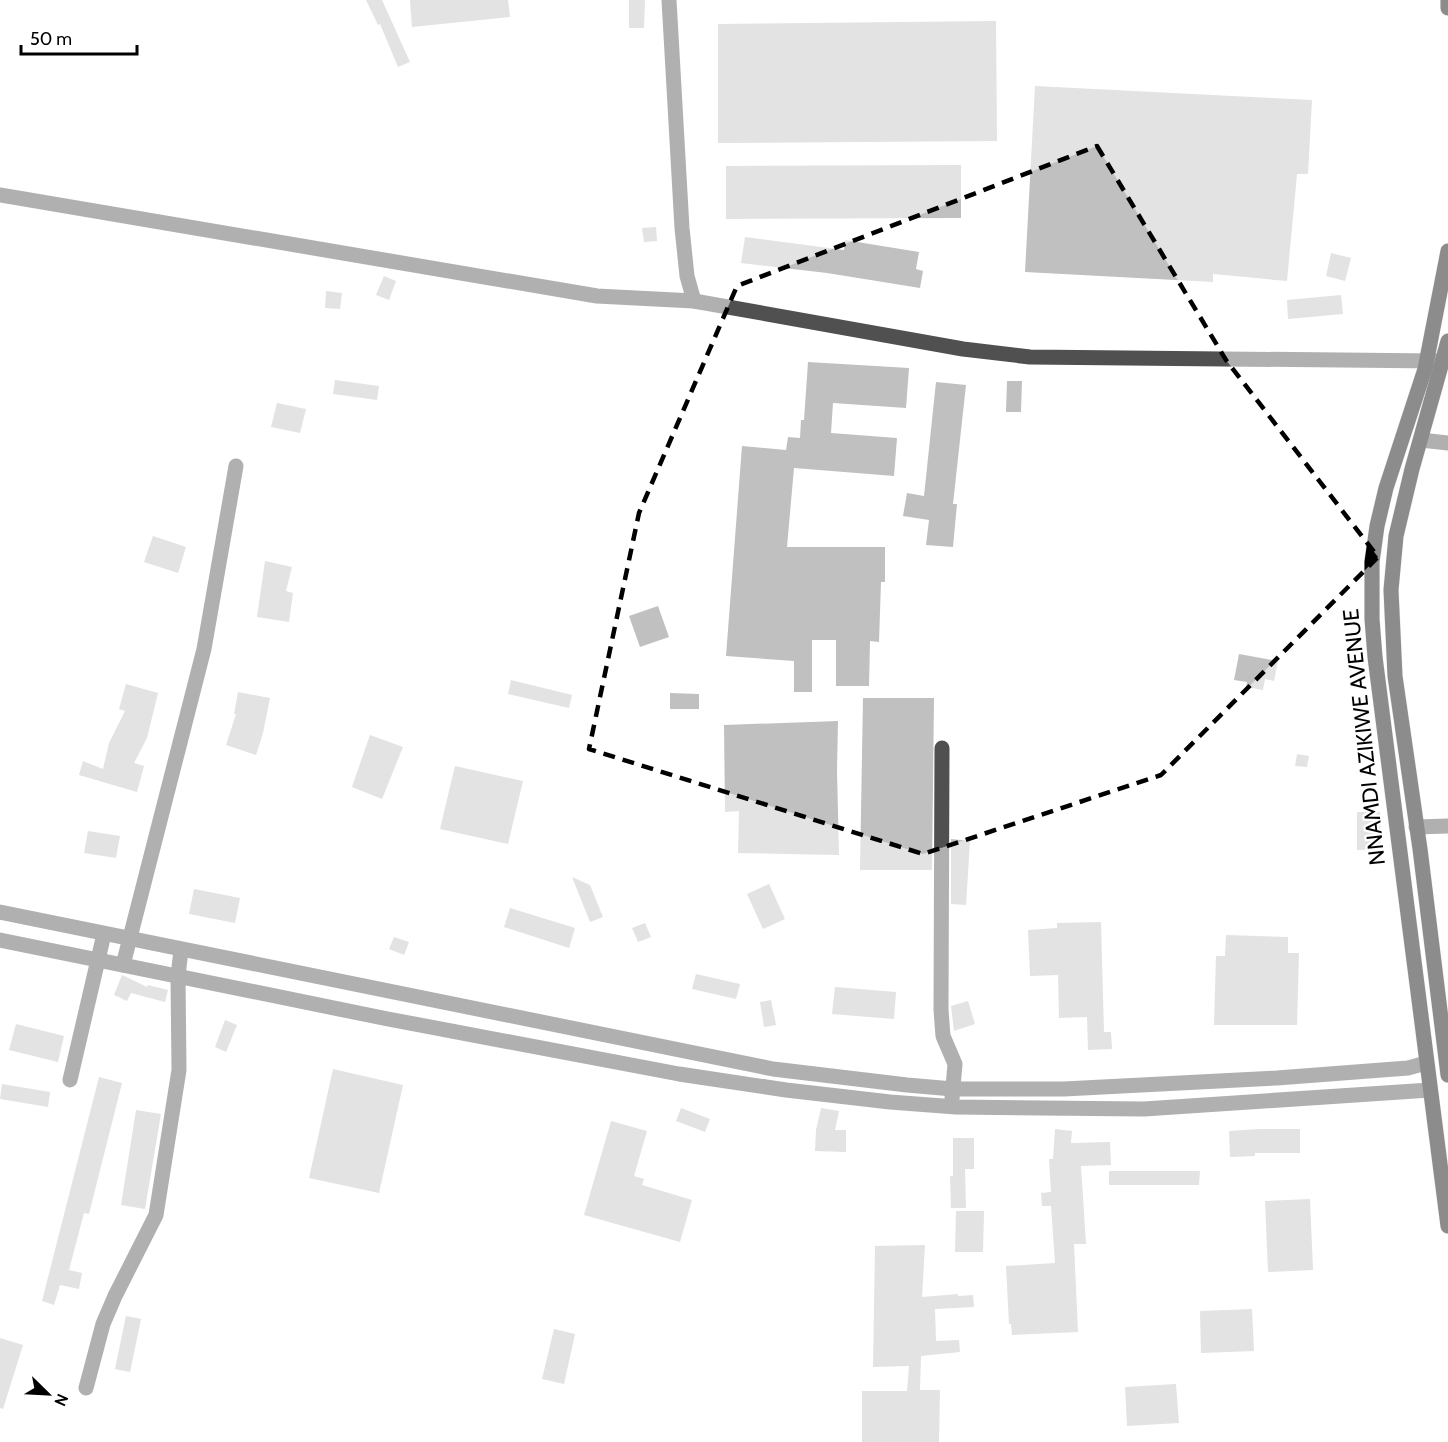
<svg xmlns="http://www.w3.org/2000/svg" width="1448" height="1442" viewBox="0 0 1448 1442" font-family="Cabin,sans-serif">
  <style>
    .building { fill: #c0c0c0 }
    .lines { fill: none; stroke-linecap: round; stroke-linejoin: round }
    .major-casing { stroke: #dbdbdb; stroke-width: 16 }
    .minor { stroke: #505050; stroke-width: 15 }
    .major { stroke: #000; stroke-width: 15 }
    .marked { fill: none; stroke: #000; stroke-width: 4.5; stroke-dasharray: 12 8; stroke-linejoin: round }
    .labels { text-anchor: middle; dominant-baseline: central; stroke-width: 4.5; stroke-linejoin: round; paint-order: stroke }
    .street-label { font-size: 22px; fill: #000; stroke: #fff }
  </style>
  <rect width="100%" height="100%" fill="#fff"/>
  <g class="building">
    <path d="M366 0H382L410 62 398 67 380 24 378 25Z"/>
    <path d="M410 0H508L510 17 412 27Z"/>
    <path d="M629 0H645L644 28H629Z"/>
    <path d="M996 21 997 141 718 143V24Z"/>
    <path d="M1035 86 1312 100 1308 174H1297L1287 281 1213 274V282L1025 272Z"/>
    <path d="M961 165V218L726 219V166Z"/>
    <path d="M656 227 657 241 644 242 642 228Z"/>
    <path d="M745 237 844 250 845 240 919 252 916 269 923 271 920 288 827 273 741 263Z"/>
    <path d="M1331 253 1351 258 1345 281 1326 276Z"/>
    <path d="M384 276 396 281 389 300 376 295Z"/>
    <path d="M326 291 342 293 340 309 325 308Z"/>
    <path d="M1341 295 1343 314 1288 319 1287 300Z"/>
    <path d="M808 362 909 368 906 408 833 403 831 433 897 438 894 476 794 468 787 547H885V582H881L879 642 870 641 869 686H836V640H812V692H794V661L726 656 742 446 786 450 788 437 800 438 801 420H804Z"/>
    <path d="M335 380 379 386 377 400 333 394Z"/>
    <path d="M1007 381H1022L1021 412H1006Z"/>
    <path d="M936 382 966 385 953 504H957L953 547 926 545 929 520 903 516 907 493 924 496Z"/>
    <path d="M277 403 306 409 300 433 271 427Z"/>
    <path d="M153 536 186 547 178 573 144 562Z"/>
    <path d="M265 561 292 567 286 591 293 593 289 622 257 617Z"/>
    <path d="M658 606 669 637 640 647 629 616Z"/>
    <path d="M1239 654 1278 661 1274 681 1265 679 1263 690 1246 687 1247 682 1234 680Z"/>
    <path d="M511 680 572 695 569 708 508 694Z"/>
    <path d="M126 684 158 693 147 738 134 763 144 766 137 792 79 775 83 761 103 769 109 743 125 711 119 709Z"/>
    <path d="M238 692 270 698 263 733 256 755 226 745 236 714H234Z"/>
    <path d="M670 693 699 694V709H670Z"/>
    <path d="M863 698H934L932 870H860Z"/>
    <path d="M838 721 837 771 839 855 738 853 739 811 725 812 724 725Z"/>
    <path d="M370 735 403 747 382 799 352 787Z"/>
    <path d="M1297 754 1309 756 1307 767 1295 766Z"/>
    <path d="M455 766 523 781 508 844 440 829Z"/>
    <path d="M1357 812H1380L1381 849 1357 850Z"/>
    <path d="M88 831 120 836 116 858 84 853Z"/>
    <path d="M951 839 970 841 966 905 951 904Z"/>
    <path d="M572 877 590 885 603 917 590 922Z"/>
    <path d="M769 884 785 919 763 929 747 894Z"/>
    <path d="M194 889 240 898 235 923 189 914Z"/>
    <path d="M510 908 575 928 569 948 504 927Z"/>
    <path d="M1101 922 1104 1032H1111L1112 1049 1088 1050 1087 1017 1059 1018 1058 975 1030 976 1028 930 1057 928V923Z"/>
    <path d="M645 923 651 937 638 942 632 928Z"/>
    <path d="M1226 935 1288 937V953H1299L1297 1025H1214L1216 956H1225Z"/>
    <path d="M394 937 409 942 404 955 389 949Z"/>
    <path d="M696 974 740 984 736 999 692 989Z"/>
    <path d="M122 975 147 987 148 985 168 990 165 1002 131 993 127 1001 114 995Z"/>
    <path d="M835 987 896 992 894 1019 832 1014Z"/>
    <path d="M771 1000 776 1025 764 1027 760 1002Z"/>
    <path d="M968 1001 975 1024 954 1031 951 1006Z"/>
    <path d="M225 1020 237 1025 226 1052 215 1047Z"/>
    <path d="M16 1024 64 1036 58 1062 9 1050Z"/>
    <path d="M333 1069 403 1085 379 1193 309 1178Z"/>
    <path d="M99 1077 122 1083 89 1214 84 1213 69 1270 82 1273 79 1289 60 1285 54 1305 42 1301Z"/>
    <path d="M2 1084 50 1092 48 1107 0 1099Z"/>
    <path d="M681 1108 710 1119 705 1132 676 1121Z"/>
    <path d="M821 1108 839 1111 835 1130H846V1152L815 1151 816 1130Z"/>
    <path d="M136 1110 161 1114 145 1209 121 1205Z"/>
    <path d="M611 1121 647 1131 634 1176 644 1179 642 1185 692 1200 680 1242 584 1215Z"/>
    <path d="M1055 1129 1072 1131 1071 1143 1110 1142 1111 1165 1081 1166 1086 1244H1074L1078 1332 1012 1335 1011 1324H1009L1006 1266 1055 1263 1051 1206H1042L1041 1193 1051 1192 1049 1159H1053Z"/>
    <path d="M1260 1129H1300V1153H1255V1156L1230 1157 1229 1131Z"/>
    <path d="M953 1138H974V1169H965L966 1208H951L950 1176H953Z"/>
    <path d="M1109 1171H1200L1199 1185H1109Z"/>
    <path d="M1310 1199 1313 1270 1268 1272 1265 1201Z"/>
    <path d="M956 1211H984L983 1252H955Z"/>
    <path d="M925 1245 922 1297 958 1294V1296L973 1295 974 1307 935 1309 936 1341 959 1340 960 1352 921 1356 920 1390H940L939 1442H862V1391H907L909 1366 873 1367 875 1246Z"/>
    <path d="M1252 1309 1254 1351 1201 1353 1200 1311Z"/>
    <path d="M126 1316 141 1319 130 1372 115 1369Z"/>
    <path d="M554 1329 575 1334 564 1384 542 1379Z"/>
    <path d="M0 1338 23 1345 3 1409 0 1408Z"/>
    <path d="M1176 1384 1179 1423 1127 1426 1125 1387Z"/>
  </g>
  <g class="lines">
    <defs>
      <g id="major">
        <path d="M1448 0V8"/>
        <path d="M1448 251 1425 369 1386 488 1377 526 1372 562V619L1375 657 1448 1226"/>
        <path d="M1448 341 1412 469 1396 536 1391 590 1395 676 1420 849 1448 1075"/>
      </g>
    </defs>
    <use href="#major" class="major-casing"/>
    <g class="minor">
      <path d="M669 0 682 228 687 276 694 301"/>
      <path d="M0 195 597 296 694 301 963 349 1030 357 1437 361"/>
      <path d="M1421 440 1448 443"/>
      <path d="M942 748 941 1010 943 1036 955 1064 952 1099"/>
      <path d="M1416 827 1448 826"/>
      <path d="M0 912 773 1069 907 1085 953 1089H1064L1277 1078 1408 1068 1426 1063"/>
      <path d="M0 940 388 1019 679 1074 786 1090 890 1102 956 1107 1144 1109 1430 1090"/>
      <path d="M123 965 204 649 236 466"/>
      <path d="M70 1080 104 934"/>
      <path d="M86 1388 103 1324 115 1296 156 1215 179 1070 178 976 181 950"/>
    </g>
    <use href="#major" class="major"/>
  </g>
  <path d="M0 0H1448V1442H0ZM1097 146 1226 360 1378 557 1161 775 923 854 589 749 639 513 737 286Z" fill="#fff" fill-opacity=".55" fill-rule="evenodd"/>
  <path class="marked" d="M1097 146 1226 360 1378 557 1161 775 923 854 589 749 639 513 737 286Z"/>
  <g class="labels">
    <g class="street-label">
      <text transform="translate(1364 737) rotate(-96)">NNAMDI AZIKIWE AVENUE</text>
    </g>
  </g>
  <g transform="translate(48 1394) rotate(114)" stroke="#ffffff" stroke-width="4.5" paint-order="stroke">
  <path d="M0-4.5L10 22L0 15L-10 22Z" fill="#000000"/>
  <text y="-9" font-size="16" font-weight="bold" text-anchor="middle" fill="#000000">N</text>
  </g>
  <path d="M21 45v9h116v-9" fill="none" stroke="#000000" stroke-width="3"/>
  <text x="30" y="45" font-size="18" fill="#000000" stroke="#ffffff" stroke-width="4.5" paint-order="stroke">50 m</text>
</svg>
